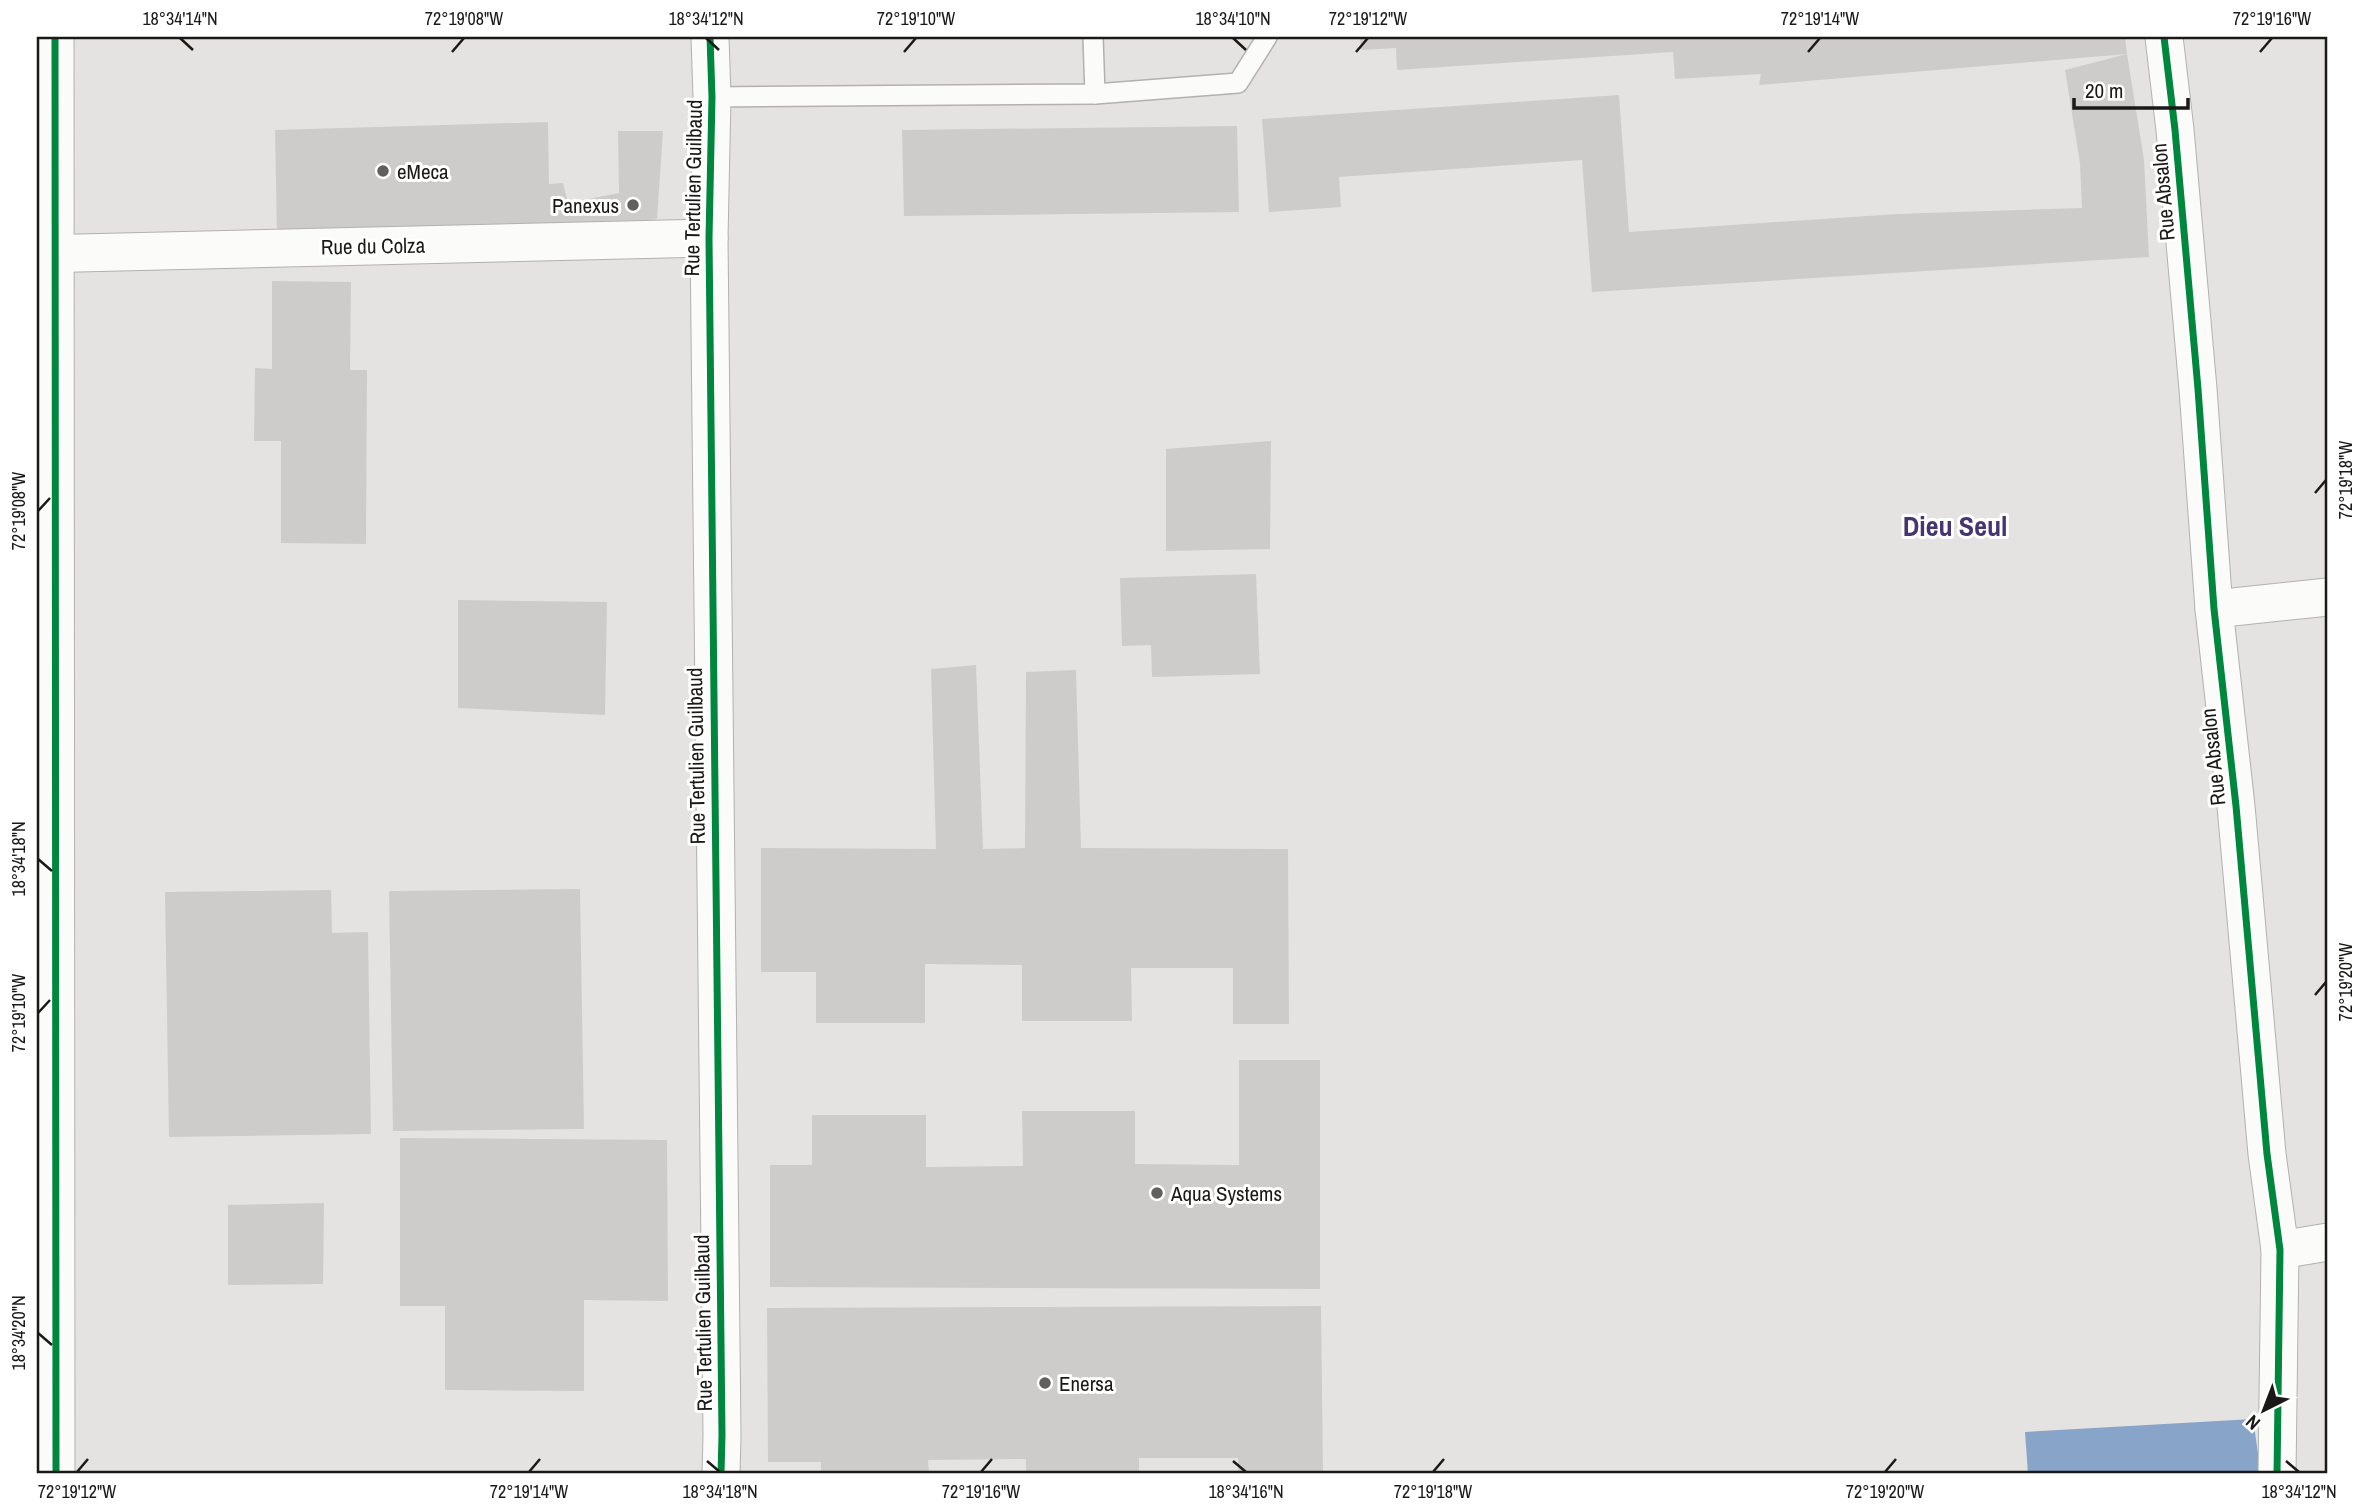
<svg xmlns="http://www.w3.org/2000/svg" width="2365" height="1511" viewBox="0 0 2365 1511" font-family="'Archivo Narrow',sans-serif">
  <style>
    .water { fill: #89a4c9 }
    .building { fill: #cdcccb }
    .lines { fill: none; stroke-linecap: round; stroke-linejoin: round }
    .service-casing { stroke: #b2b1b0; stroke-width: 22 }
    .minor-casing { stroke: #b2b1b0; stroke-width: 39 }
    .service { stroke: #fbfbfa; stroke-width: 19 }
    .minor { stroke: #fbfbfa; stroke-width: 37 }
    .cycleway-casing { stroke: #fff; stroke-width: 11 }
    .cycleway { stroke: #00873e; stroke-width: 7 }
    .ticks { fill: none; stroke: #1a1917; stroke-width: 2.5 }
    .poi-dot { fill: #61605e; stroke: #fff; stroke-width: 2.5 }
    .labels { text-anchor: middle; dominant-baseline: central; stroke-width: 6; stroke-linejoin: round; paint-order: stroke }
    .poi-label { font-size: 21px; fill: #1a1917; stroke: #fff; text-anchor: start }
    .street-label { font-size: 21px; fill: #1a1917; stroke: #fff }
    .district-label { font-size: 28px; font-weight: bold; fill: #463571; stroke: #fff }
    .neatline { fill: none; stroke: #1a1917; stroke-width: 2.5 }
    .ticks-label { font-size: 18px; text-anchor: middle; fill: #1a1917 }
  </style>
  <rect width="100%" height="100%" fill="#e5e3e1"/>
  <path class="water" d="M2253 1419 2261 1474H2028L2025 1432Z"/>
  <g class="building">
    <path d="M1360 37H2125L2127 54 1759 85 1761 74 1675 79 1673 52 1397 70 1396 48 1361 50Z"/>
    <path d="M2127 54 2144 160 2149 257 1592 292 1582 160 1339 177 1341 207 1269 212 1262 119 1619 95 1629 232 1897 214 2082 208 2080 163 2065 70Z"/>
    <path d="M548 122 549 184 563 183 568 203 619 193 618 131H663L657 219 567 230 277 234 275 130Z"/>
    <path d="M1237 126 1239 212 904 216 902 130Z"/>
    <path d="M272 281 351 282 350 370H367L366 544 281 543V441H254L255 368 272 369Z"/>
    <path d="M1271 441 1270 549 1166 551V449Z"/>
    <path d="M1256 574 1260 674 1152 677 1151 645 1122 646 1120 578Z"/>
    <path d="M458 600 607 602 605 715 458 708Z"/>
    <path d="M976 665 983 849 1025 848 1026 672 1076 670 1081 848 1288 849 1289 1024H1233V968H1131L1132 1021H1022V965L925 964V1023H816V972H761V848L936 849 931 669Z"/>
    <path d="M580 889 584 1129 393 1131 389 891Z"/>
    <path d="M331 890 332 933 368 932 371 1134 169 1137 165 892Z"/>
    <path d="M1239 1060H1320V1289L770 1287V1165H812V1115H926V1167L1023 1166 1022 1111H1135V1164L1239 1165Z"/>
    <path d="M400 1138 667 1140 668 1301 584 1300V1391L445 1390V1306H400Z"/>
    <path d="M324 1203 323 1284 228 1285V1205Z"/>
    <path d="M1321 1306 1323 1474H1238V1458H1139V1474H1026V1459L928 1460 929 1474H821V1462H768L767 1308Z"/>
  </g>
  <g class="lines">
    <defs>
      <g id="service">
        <path d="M1095 94 1238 83 1267 37"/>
        <path d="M712 97 1095 94 1093 37"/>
      </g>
      <g id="minor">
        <path d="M55 37 56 1474"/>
        <path d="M710 37 712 97 709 238 722 1435 721 1474"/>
        <path d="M2164 37 2175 130 2198 389 2214 609 2236 806 2267 1154 2280 1250 2277 1474"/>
        <path d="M37 254 709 238"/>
        <path d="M2214 609 2328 597"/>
        <path d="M2280 1250 2328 1242"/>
      </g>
    </defs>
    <use href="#service" class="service-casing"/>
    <use href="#minor" class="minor-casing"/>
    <use href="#service" class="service"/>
    <use href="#minor" class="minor"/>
    <defs>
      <g id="cycleway">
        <path d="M55 37 56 1474"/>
        <path d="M710 37 712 97 709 238 722 1435 721 1474"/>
        <path d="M2164 37 2175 130 2198 389 2214 609 2236 806 2267 1154 2280 1250 2277 1474"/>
      </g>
    </defs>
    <use href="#cycleway" class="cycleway-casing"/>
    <use href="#cycleway" class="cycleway"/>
  </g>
  <path class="ticks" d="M180 38 193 50M706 38 719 50M1233 38 1246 50M452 52 464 38M904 52 916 38M1356 52 1368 38M1808 52 1820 38M2260 52 2272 38M2315 493 2326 480M38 511 50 498M38 859 52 871M2315 995 2326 982M38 1013 50 1000M38 1333 52 1345M707 1461 720 1472M1233 1461 1246 1472M2286 1461 2299 1472M77 1472 88 1459M529 1472 540 1459M981 1472 992 1459M1433 1472 1444 1459M1885 1472 1896 1459"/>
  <g class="poi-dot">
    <circle cx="383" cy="171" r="7"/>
    <circle cx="633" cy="205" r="7"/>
    <circle cx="1157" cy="1193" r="7"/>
    <circle cx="1045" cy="1383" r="7"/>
  </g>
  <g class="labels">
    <g class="poi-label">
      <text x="397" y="171">eMeca</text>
      <text x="619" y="205" text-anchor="end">Panexus</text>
      <text x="1171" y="1193">Aqua Systems</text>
      <text x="1059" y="1383">Enersa</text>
    </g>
    <g class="street-label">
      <text transform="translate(693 188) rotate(-89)">Rue Tertulien Guilbaud</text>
      <text transform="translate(2163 192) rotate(-95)">Rue Absalon</text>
      <text transform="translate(373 246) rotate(-1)">Rue du Colza</text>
      <text transform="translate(696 756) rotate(-91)">Rue Tertulien Guilbaud</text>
      <text transform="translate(2213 757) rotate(-96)">Rue Absalon</text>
      <text transform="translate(703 1323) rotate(-91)">Rue Tertulien Guilbaud</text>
    </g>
    <g class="district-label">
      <text x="1955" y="526">Dieu Seul</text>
    </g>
  </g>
  <rect width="2365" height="1511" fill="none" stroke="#ffffff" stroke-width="77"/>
  <g transform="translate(2264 1410) rotate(222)" stroke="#ffffff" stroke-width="5" paint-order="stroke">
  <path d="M0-5L12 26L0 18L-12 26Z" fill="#1a1917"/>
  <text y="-10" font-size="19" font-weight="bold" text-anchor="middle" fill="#1a1917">N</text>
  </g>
  <path d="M2074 98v10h114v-10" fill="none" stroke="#1a1917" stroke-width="3.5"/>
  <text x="2085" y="98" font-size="21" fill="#1a1917" stroke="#ffffff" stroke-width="5" paint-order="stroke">20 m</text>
  <rect x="38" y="38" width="2288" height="1434" class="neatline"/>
  <g class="ticks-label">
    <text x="180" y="25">18°34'14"N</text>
    <text x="464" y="25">72°19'08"W</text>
    <text x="706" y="25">18°34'12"N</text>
    <text x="916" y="25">72°19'10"W</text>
    <text x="1233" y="25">18°34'10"N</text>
    <text x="1368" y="25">72°19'12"W</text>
    <text x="1820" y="25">72°19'14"W</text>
    <text x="2272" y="25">72°19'16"W</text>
    <text transform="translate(2346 480) rotate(-90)" y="6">72°19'18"W</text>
    <text transform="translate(19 511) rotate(-90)" y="6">72°19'08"W</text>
    <text transform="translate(19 859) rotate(-90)" y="6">18°34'18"N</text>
    <text transform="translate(2346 982) rotate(-90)" y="6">72°19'20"W</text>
    <text transform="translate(19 1013) rotate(-90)" y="6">72°19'10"W</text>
    <text transform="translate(19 1333) rotate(-90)" y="6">18°34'20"N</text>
    <text x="77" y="1498">72°19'12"W</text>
    <text x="529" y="1498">72°19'14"W</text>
    <text x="720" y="1498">18°34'18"N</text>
    <text x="981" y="1498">72°19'16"W</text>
    <text x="1246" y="1498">18°34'16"N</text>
    <text x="1433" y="1498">72°19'18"W</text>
    <text x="1885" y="1498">72°19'20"W</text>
    <text x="2299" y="1498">18°34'12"N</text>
  </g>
</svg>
